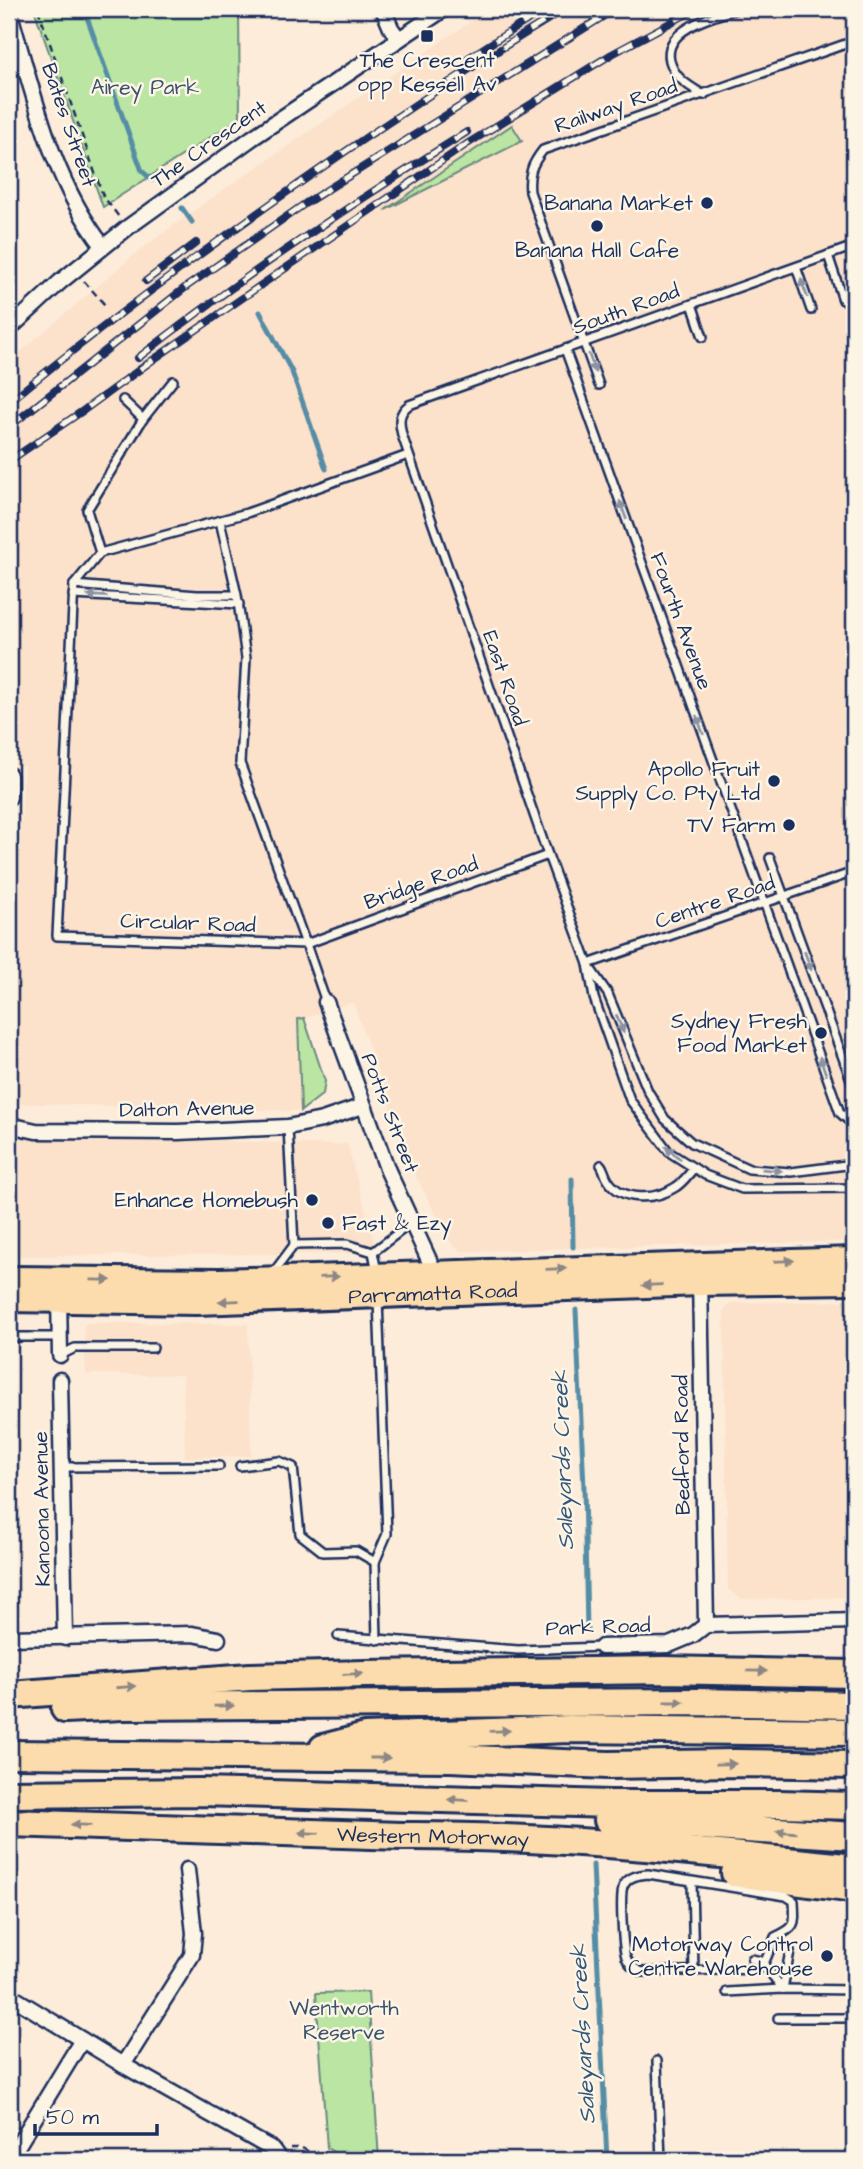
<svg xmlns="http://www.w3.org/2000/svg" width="863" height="2169" viewBox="0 0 863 2169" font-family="'Architects Daughter',sans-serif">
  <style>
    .built { fill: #fce1cb; fill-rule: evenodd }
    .green { fill: #bae5a2; stroke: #6a8a80; stroke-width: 2 }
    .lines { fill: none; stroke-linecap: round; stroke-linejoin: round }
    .stream { stroke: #558da6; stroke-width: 5 }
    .service-casing { stroke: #1b2f5e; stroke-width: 12 }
    .minor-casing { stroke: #1b2f5e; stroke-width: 19 }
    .trunk-casing { stroke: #1b2f5e; stroke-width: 30 }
    .motorway-casing { stroke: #1b2f5e; stroke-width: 32 }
    .path { stroke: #1b2f5e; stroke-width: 2.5; stroke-dasharray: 7 5; stroke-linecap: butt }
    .service { stroke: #fcf5e5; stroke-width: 7 }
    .minor { stroke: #fcf5e5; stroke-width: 14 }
    .trunk { stroke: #fcdcac; stroke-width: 24 }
    .motorway { stroke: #fcdcac; stroke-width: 26 }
    .rail-casing { stroke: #1b2f5e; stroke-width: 8 }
    .rail { stroke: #fcf5e5; stroke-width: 5; stroke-dasharray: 16; stroke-linecap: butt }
    .oneway { fill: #8c92a2 }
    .oneway2 { fill: #8c8685 }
    .poi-dot { fill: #1b2f5e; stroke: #fcf5e5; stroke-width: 2.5 }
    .labels { text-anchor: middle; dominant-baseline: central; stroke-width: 5; stroke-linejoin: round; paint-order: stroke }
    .poi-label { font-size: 21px; fill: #1b2f5e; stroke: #fcf5e5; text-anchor: end }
    .park-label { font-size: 21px; fill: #3b536c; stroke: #fcf5e5 }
    .street-label { font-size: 21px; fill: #1b2f5e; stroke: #fcf5e5 }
    .water-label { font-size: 23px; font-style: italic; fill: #33567c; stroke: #fcf5e5 }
  </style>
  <rect width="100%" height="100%" fill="#fcecd9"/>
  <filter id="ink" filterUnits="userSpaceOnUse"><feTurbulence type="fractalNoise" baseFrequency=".0143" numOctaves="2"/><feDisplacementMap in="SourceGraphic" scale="14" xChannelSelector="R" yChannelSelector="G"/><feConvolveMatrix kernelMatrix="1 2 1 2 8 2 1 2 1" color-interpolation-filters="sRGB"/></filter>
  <g filter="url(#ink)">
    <g class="built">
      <path d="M489 9H854V1241L461 1251 451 1243 414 1172 353 1002 299 1020 301 1111 9 1103 24 766 9 765V362L140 250 209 200ZM511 125 522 141 391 207 407 195Z"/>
      <path d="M9 1134 337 1145 347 1144 377 1253 9 1256Z"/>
      <path d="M854 1301V1597L741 1599 728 1589 724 1310 731 1303Z"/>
      <path d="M87 1323 248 1324 251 1456 185 1457 183 1375 86 1374 84 1326Z"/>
    </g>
    <g class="green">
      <path d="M34 9H239L240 118 103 207Z"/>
      <path d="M512 125 522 141 385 210Z"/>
      <path d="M304 1018 325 1081 323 1094 301 1111 298 1019Z"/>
      <path d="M368 1992 379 2160H347L327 2148 316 1993Z"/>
    </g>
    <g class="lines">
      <g class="stream">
        <path d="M84 9 142 171 152 180"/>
        <path d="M182 208 192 222"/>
        <path d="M260 312 292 372 326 469"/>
        <path d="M572 1179 573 1247"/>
        <path d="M576 1310 584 1488 587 1630"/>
        <path d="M593 1865 607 2160"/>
      </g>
      <defs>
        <g id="service">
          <path d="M704 95C689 86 675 79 670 61 662 29 714 16 737 9"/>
          <path d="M854 246 409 405C398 413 399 423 402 435L548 855 588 964 594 998 630 1100 669 1152 705 1175 742 1189 854 1188"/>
          <path d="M828 255 843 300"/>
          <path d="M796 267 811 310"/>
          <path d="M692 304 703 337"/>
          <path d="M565 349 840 1113 849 1121 854 1122"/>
          <path d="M599 385 530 192C528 174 532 164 543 150L854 41"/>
          <path d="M123 400 143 419"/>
          <path d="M220 521 237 595 246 658 240 763 306 944 57 936 74 585 197 595H237"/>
          <path d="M100 553 247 513 408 455"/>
          <path d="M74 585 100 553 87 510 143 419 173 381"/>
          <path d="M73 595 239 604"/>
          <path d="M770 858 854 1088"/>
          <path d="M588 964 854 872"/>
          <path d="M590 968 608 994 648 1091 665 1119 692 1143 749 1169 791 1172 854 1164"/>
          <path d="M326 1002 306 944 548 855"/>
          <path d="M288 1127 294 1245"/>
          <path d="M601 1165C604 1169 605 1176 608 1180 622 1202 655 1200 674 1188 682 1184 688 1175 694 1168"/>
          <path d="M373 1252 411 1223"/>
          <path d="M273 1273 294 1245 347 1244 373 1252 377 1272"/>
          <path d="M9 1337H60"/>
          <path d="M61 1355 75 1348H153"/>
          <path d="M240 1466 279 1461 293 1467 300 1534 323 1552 356 1551 375 1562"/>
          <path d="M62 1467 219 1466"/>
          <path d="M338 1636 518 1650 602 1647"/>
          <path d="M377 1640 375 1562 387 1534 378 1300"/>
          <path d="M648 1874 786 1896 794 1901C795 1925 797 1927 775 1937L764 1964 758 1969 642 1972C635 1969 628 1964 626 1957 623 1948 619 1892 624 1885 629 1876 639 1875 648 1874Z"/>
          <path d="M692 1882 694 1971"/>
          <path d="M752 1959 761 1961 783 1989"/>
          <path d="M783 1989 790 1951"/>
          <path d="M727 1992 783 1989 854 1990"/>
          <path d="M778 2018H854"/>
          <path d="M657 2061 661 2160"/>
        </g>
        <g id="minor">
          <path d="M383 9 391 28 399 39"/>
          <path d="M9 11C33 91 51 179 103 246"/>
          <path d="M9 329 60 282 127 228 252 138 444 9"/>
          <path d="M9 797V775"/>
          <path d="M326 1002 388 1171 435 1273V1278"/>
          <path d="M9 1125 36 1131 178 1132 288 1127 322 1120 363 1106"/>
          <path d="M700 1276 706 1625"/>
          <path d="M59 1294 60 1355"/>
          <path d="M60 1380 65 1638"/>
          <path d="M9 1638 192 1634 218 1639"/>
          <path d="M602 1647 669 1645 693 1635 706 1625 854 1621"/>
          <path d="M9 1995 123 2065 272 2149 280 2160"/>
          <path d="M123 2065 192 1955 194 1933 187 1870"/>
          <path d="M9 2160 82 2040"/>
        </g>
        <g id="trunk">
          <path d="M9 1279 220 1281 854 1260"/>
          <path id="s1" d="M9 1299 196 1302 700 1283 854 1281"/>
        </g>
        <g id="motorway">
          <path d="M9 1695 250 1677 365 1674 664 1670 854 1674"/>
          <path d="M65 1709 122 1706 697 1702 854 1705"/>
          <path d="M323 1748 365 1737 569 1729 854 1732"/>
          <path d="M9 1754 450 1758 608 1765 735 1763 854 1765"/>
          <path d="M9 1794 201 1792 610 1804H780L854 1806"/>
          <path d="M608 1820 854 1836"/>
          <path id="s2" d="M9 1823 401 1836C553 1835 704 1852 854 1868"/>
          <path d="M735 1873 854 1889"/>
        </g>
      </defs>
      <use href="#service" class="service-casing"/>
      <use href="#minor" class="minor-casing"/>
      <use href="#trunk" class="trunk-casing"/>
      <use href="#motorway" class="motorway-casing"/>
      <g class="path">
        <path d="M38 9 103 196 119 217"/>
        <path d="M9 117 18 116"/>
        <path d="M84 281 105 305"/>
        <path d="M290 2148H302L325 2160"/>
      </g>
      <use href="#service" class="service"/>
      <use href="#minor" class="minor"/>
      <use href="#trunk" class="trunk"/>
      <use href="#motorway" class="motorway"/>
      <defs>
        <g id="rail">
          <path d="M468 58 545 9"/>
          <path d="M146 281 196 243"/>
          <path d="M138 358C243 276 354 202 467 132"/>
          <path d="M9 402C124 307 245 220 368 136 433 93 498 49 565 9"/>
          <path d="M9 427 186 287 306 203 615 9"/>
          <path d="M9 461 84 410 150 362 264 283 467 144 612 54 696 9"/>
        </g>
      </defs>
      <use href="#rail" class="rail-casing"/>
      <use href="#rail" class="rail"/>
    </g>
    <defs><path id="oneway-solid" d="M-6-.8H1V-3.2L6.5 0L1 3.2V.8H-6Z" transform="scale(1.75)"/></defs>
    <g class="oneway">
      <use href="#oneway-solid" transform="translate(804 288) rotate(-110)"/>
      <use href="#oneway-solid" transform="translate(592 363) rotate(70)"/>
      <use href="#oneway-solid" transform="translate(623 510) rotate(-110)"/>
      <use href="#oneway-solid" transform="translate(97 596) rotate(-177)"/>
      <use href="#oneway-solid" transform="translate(700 725) rotate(-110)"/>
      <use href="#oneway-solid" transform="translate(808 961) rotate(70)"/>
      <use href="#oneway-solid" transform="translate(620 1024) rotate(68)"/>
      <use href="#oneway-solid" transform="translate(823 1066) rotate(-110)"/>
      <use href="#oneway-solid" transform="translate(673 1153) rotate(-140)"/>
      <use href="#oneway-solid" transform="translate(772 1170) rotate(5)"/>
    </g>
    <g class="oneway2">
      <use href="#oneway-solid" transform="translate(784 1261) rotate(-2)"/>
      <use href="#oneway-solid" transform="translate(556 1269) rotate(-2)"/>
      <use href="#oneway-solid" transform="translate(329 1277) rotate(-2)"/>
      <use href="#oneway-solid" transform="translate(101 1280) rotate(1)"/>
      <use href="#oneway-solid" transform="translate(652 1285) rotate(178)"/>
      <use href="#oneway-solid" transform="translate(229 1301) rotate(178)"/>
      <use href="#oneway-solid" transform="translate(757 1671) rotate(1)"/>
      <use href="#oneway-solid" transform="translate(353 1674) rotate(-2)"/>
      <use href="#oneway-solid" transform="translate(126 1687) rotate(-4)"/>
      <use href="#oneway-solid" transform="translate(674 1702)"/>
      <use href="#oneway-solid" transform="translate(224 1706) rotate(-1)"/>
      <use href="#oneway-solid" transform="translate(500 1731) rotate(-2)"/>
      <use href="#oneway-solid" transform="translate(380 1758)"/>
      <use href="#oneway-solid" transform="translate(726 1764) rotate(-1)"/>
      <use href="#oneway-solid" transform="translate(458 1800) rotate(-178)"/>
      <use href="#oneway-solid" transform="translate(81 1825) rotate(-178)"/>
      <use href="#oneway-solid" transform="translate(786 1832) rotate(-176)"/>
      <use href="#oneway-solid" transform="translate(309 1833) rotate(-178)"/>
    </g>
  </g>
  <g class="poi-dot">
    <rect x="420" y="29" width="14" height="14" rx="3.5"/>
    <circle cx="707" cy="203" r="7"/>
    <circle cx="597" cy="226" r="7"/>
    <circle cx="774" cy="781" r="7"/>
    <circle cx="789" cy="825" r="7"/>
    <circle cx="821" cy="1033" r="7"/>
    <circle cx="312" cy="1200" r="7"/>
    <circle cx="328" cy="1223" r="7"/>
    <circle cx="827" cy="1956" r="7"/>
  </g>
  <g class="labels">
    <g class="poi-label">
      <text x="427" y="60" text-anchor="middle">The Crescent<tspan x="427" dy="24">opp Kessell Av</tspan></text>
      <text x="693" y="203">Banana Market</text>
      <text x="597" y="250" text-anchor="middle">Banana Hall Cafe</text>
      <text x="760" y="769">Apollo Fruit<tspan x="760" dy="24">Supply Co. Pty Ltd</tspan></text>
      <text x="775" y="825">TV Farm</text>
      <text x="807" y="1021">Sydney Fresh<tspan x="807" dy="24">Food Market</tspan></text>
      <text x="298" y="1200">Enhance Homebush</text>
      <text x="342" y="1223" text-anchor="start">Fast &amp; Ezy</text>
      <text x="813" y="1944">Motorway Control<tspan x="813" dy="24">Centre Warehouse</tspan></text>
    </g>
    <g class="park-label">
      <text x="145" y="87">Airey Park</text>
      <text x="344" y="2008">Wentworth<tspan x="344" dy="24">Reserve</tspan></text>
    </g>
    <g class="street-label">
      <text transform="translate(616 106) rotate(-19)">Railway Road</text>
      <text transform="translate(69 125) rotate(71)">Bates Street</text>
      <text transform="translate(209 144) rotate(-35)">The Crescent</text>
      <text transform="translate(626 309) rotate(-20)">South Road</text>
      <text transform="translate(681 621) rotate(70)">Fourth Avenue</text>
      <text transform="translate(505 678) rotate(71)">East Road</text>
      <text transform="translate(421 883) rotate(-20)">Bridge Road</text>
      <text transform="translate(715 902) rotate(-19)">Centre Road</text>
      <text transform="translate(188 923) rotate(2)">Circular Road</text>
      <text transform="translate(187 1109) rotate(-1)">Dalton Avenue</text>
      <text transform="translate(390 1113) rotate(69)">Potts Street</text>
      <text stroke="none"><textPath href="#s1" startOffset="424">Parramatta Road</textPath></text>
      <text transform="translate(682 1445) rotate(-91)">Bedford Road</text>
      <text transform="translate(42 1509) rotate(-91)">Kanoona Avenue</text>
      <text transform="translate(598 1627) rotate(-2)">Park Road</text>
      <text stroke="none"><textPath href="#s2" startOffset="424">Western Motorway</textPath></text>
    </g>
    <g class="water-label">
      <text transform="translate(563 1460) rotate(-92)">Saleyards Creek</text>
      <text transform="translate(583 2034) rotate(-93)">Saleyards Creek</text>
    </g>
  </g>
  <rect width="863" height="2169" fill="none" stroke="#fcf5e5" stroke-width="35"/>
  <rect x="18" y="18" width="828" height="2134" fill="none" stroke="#1b2f5e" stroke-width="2.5" filter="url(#ink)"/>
  <path d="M35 2124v10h122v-10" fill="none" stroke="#1b2f5e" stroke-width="3.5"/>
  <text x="46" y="2124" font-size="21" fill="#1b2f5e" stroke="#fcf5e5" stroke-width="5" paint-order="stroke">50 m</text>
</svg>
